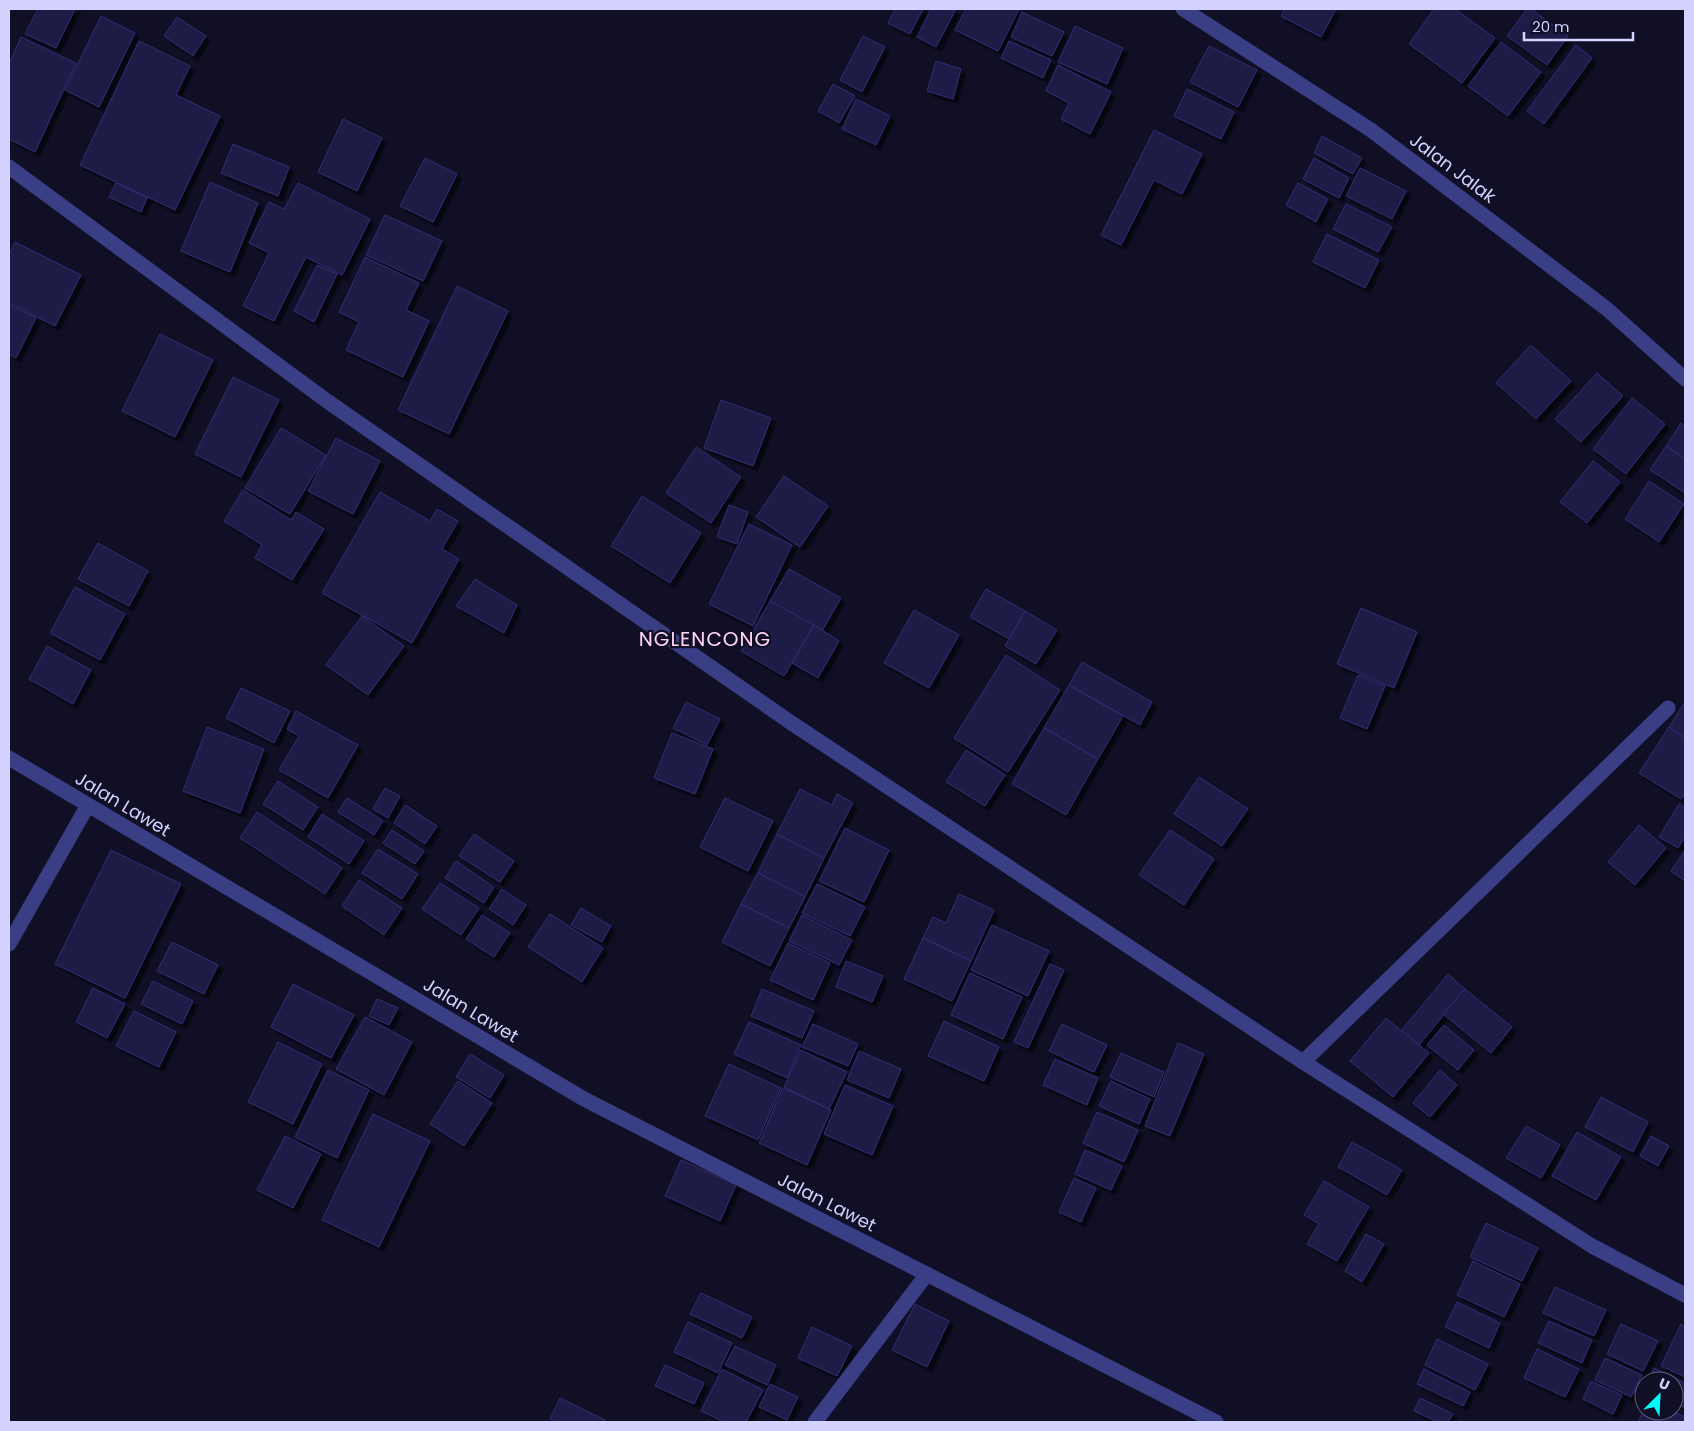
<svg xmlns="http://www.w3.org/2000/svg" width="1694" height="1431" viewBox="0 0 1694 1431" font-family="Poppins,sans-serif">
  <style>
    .building { fill: #1f1b47; stroke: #342c73; filter: url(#shadow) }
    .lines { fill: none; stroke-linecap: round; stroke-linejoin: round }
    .street { stroke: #393e85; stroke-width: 15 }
    .labels { text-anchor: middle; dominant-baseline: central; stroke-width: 4.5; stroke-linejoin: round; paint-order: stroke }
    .street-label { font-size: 18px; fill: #d4d3ff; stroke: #100f26 }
    .quarter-label { font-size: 20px; letter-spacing: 1px; fill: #ffd5f4; stroke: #100f26 }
  </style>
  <defs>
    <filter id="shadow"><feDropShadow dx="4.5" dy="4.5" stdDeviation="1" flood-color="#0009"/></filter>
  </defs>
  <rect width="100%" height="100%" fill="#100f26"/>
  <g class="building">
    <path d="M38 9H75L56 48 25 34Z"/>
    <path d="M895 9H923L910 34 888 23Z"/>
    <path d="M931 9H951L955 11 936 47 917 37Z"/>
    <path d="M966 9H1019L998 51 955 30Z"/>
    <path d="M1285 9H1336L1321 37 1281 16Z"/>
    <path d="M1434 9H1455L1495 38 1462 83 1409 44Z"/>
    <path d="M1527 9H1531L1568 36 1547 65 1507 36Z"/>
    <path d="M1022 12 1064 32 1052 56 1011 37Z"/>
    <path d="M101 16 135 33 99 107 65 90Z"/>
    <path d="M177 17 206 36 193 56 164 36Z"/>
    <path d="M1075 26 1123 48 1107 84 1058 62Z"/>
    <path d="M863 36 885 47 862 92 840 80Z"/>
    <path d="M21 37 76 63 35 152 9 139V64Z"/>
    <path d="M139 41 190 66 176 95 220 116 175 210 80 165Z"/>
    <path d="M1009 41 1051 60 1043 78 1001 58Z"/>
    <path d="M1501 42 1541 72 1508 116 1468 86Z"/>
    <path d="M1576 45 1592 58 1544 124 1527 111Z"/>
    <path d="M1209 46 1257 70 1238 107 1190 82Z"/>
    <path d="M936 61 961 69 953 99 927 91Z"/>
    <path d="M1058 65 1111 92 1090 134 1061 119 1069 103 1046 91Z"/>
    <path d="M833 84 855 96 839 123 818 111Z"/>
    <path d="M1187 89 1234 112 1221 139 1174 116Z"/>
    <path d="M856 99 890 116 876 145 842 129Z"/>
    <path d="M343 119 382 138 357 191 318 172Z"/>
    <path d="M1154 130 1202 154 1182 194 1154 180 1121 245 1101 235Z"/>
    <path d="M1322 136 1362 158 1353 174 1314 153Z"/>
    <path d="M233 144 289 167 278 196 221 173Z"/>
    <path d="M425 158 457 174 433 222 400 206Z"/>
    <path d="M1314 158 1349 178 1339 198 1303 179Z"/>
    <path d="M1360 168 1406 191 1392 219 1346 196Z"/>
    <path d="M210 182 258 203 230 272 181 251Z"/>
    <path d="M116 183 147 198 141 212 109 197Z"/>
    <path d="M298 183 370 219 342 275 306 257 274 321 243 306 269 253 249 243 269 202 284 209Z"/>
    <path d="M1298 183 1328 199 1316 222 1286 205Z"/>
    <path d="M1346 204 1392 227 1378 252 1333 229Z"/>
    <path d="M385 215 442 241 423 281 366 255Z"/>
    <path d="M1327 234 1379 260 1365 288 1313 262Z"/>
    <path d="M15 242 81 275 55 326 9 303V255Z"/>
    <path d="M365 257 419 283 406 310 429 321 403 377 346 350 359 322 339 312Z"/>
    <path d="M317 265 337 274 314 322 294 311Z"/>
    <path d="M457 286 508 311 449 434 398 410Z"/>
    <path d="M9 305 36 318 16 358 9 354Z"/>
    <path d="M160 334 213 360 175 437 122 411Z"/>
    <path d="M1531 345 1571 381 1536 419 1496 383Z"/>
    <path d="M1597 373 1623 396 1581 442 1555 419Z"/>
    <path d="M233 377 279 400 241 477 195 454Z"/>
    <path d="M1632 398 1665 424 1626 474 1593 449Z"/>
    <path d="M721 400 771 418 753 466 704 448Z"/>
    <path d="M1681 423 1685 426V459L1666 446Z"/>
    <path d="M281 428 326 455 290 514 245 488Z"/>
    <path d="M336 438 380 461 353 514 308 491Z"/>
    <path d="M1666 446 1685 459V493L1650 470Z"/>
    <path d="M696 447 741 477 711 523 666 493Z"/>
    <path d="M1593 461 1620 482 1587 523 1560 502Z"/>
    <path d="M784 476 828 506 800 547 756 517Z"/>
    <path d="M1649 481 1684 504 1659 542 1625 519Z"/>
    <path d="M243 490 291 520 296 512 324 529 292 580 255 558 262 545 224 521Z"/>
    <path d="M380 492 430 521 437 509 458 521 442 549 459 559 412 643 322 593Z"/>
    <path d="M642 496 701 533 670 583 611 546Z"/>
    <path d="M729 505 748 512 737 544 717 537Z"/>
    <path d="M749 524 792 545 753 626 709 604Z"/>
    <path d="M98 543 148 571 129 606 78 579Z"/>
    <path d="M789 569 841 598 822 631 770 601Z"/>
    <path d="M475 579 517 605 504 633 456 606Z"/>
    <path d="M75 587 125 614 100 660 50 633Z"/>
    <path d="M986 589 1025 611 1009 639 970 617Z"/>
    <path d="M770 601 814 625 784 676 741 651Z"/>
    <path d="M1361 608 1417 632 1394 688 1337 664Z"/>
    <path d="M914 610 959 635 929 688 884 663Z"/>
    <path d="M1025 611 1057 630 1036 664 1005 646Z"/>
    <path d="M362 616 404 646 368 695 326 665Z"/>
    <path d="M814 625 839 641 818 678 792 663Z"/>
    <path d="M47 646 91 670 73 704 29 679Z"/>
    <path d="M1006 655 1060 690 1008 772 954 738Z"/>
    <path d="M1082 662 1152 702 1140 725 1069 685Z"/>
    <path d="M1358 675 1385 686 1367 729 1340 718Z"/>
    <path d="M1069 685 1123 716 1098 759 1044 728Z"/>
    <path d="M241 688 290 711 274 743 226 718Z"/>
    <path d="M686 702 720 719 707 745 673 728Z"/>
    <path d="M1685 702V738L1669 727Z"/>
    <path d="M296 711 358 745 328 798 279 770 299 736 287 729Z"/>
    <path d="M207 727 264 749 240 813 183 791Z"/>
    <path d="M1669 727 1685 738V793L1681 799 1639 773Z"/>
    <path d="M1044 728 1098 759 1066 815 1012 784Z"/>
    <path d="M672 733 713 749 695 794 654 778Z"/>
    <path d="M966 750 1005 775 985 806 946 782Z"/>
    <path d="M1199 777 1248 809 1222 846 1174 814Z"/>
    <path d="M278 781 318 807 303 830 263 804Z"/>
    <path d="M385 788 400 796 388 818 373 809Z"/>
    <path d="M800 789 832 805 837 794 853 803 824 858 777 834Z"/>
    <path d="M347 798 383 821 374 835 338 812Z"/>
    <path d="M725 798 773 821 748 871 700 847Z"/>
    <path d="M1679 804 1685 808V837L1678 848 1659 837Z"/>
    <path d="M405 805 437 826 425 844 394 823Z"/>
    <path d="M257 812 342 868 325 894 240 838Z"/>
    <path d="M322 814 364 841 349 864 308 837Z"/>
    <path d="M1639 825 1666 848 1635 885 1608 862Z"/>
    <path d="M845 828 889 850 864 902 819 881Z"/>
    <path d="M392 830 424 851 415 864 383 843Z"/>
    <path d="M1170 830 1214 859 1184 905 1139 875Z"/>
    <path d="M474 834 514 861 500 882 459 856Z"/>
    <path d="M777 834 824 858 805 897 758 873Z"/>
    <path d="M378 849 418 874 402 899 362 873Z"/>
    <path d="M111 850 181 884 125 998 55 964Z"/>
    <path d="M1685 850V881L1671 871Z"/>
    <path d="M456 861 494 887 484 903 445 878Z"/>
    <path d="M758 873 805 897 789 928 741 904Z"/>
    <path d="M359 880 402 908 384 935 342 906Z"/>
    <path d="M440 883 479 908 461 935 422 909Z"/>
    <path d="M817 884 865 907 850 936 802 913Z"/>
    <path d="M502 889 526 905 513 925 489 909Z"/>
    <path d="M959 894 994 910 971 961 923 938 933 917 946 923Z"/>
    <path d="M741 904 789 928 770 966 722 942Z"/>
    <path d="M581 908 611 926 602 942 571 925Z"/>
    <path d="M550 914 603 948 582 982 528 947Z"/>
    <path d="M482 915 510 933 494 957 466 939Z"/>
    <path d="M802 915 852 940 839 965 789 941Z"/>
    <path d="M992 925 1049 951 1028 996 971 970Z"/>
    <path d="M923 938 971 961 952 1001 904 979Z"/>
    <path d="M172 942 218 965 204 994 157 971Z"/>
    <path d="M788 943 830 963 813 1000 770 980Z"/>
    <path d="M846 961 883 976 872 1002 836 987Z"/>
    <path d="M1050 964 1064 970 1028 1048 1014 1042Z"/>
    <path d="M970 973 1022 997 1003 1039 951 1015Z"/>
    <path d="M1448 974 1465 989 1419 1045 1401 1031Z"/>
    <path d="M153 981 193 1001 182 1024 141 1004Z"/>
    <path d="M293 984 354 1015 331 1058 271 1027Z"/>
    <path d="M93 988 125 1004 107 1038 76 1022Z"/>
    <path d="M762 989 814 1011 802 1038 751 1016Z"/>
    <path d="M1465 989 1512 1027 1491 1053 1443 1014Z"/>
    <path d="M377 999 398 1008 389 1025 369 1016Z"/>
    <path d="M134 1011 176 1032 159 1067 116 1046Z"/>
    <path d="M365 1017 412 1042 384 1095 336 1069Z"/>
    <path d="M1386 1018 1429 1053 1393 1097 1350 1061Z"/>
    <path d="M944 1021 999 1047 984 1081 928 1056Z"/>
    <path d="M749 1022 801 1045 787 1078 734 1054Z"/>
    <path d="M813 1024 858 1044 848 1066 802 1047Z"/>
    <path d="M1062 1024 1107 1045 1094 1072 1049 1051Z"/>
    <path d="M1444 1025 1474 1050 1458 1070 1427 1045Z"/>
    <path d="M278 1042 322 1064 293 1124 248 1102Z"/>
    <path d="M1178 1043 1204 1054 1170 1136 1145 1126Z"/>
    <path d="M801 1050 847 1072 829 1109 784 1087Z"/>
    <path d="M859 1051 901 1069 889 1098 847 1080Z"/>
    <path d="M1121 1053 1164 1072 1154 1097 1110 1077Z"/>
    <path d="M470 1054 504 1075 490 1098 456 1077Z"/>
    <path d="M1055 1059 1098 1078 1087 1105 1043 1085Z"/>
    <path d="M729 1064 781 1088 758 1140 705 1116Z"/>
    <path d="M328 1070 369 1090 337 1158 295 1137Z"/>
    <path d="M1440 1070 1457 1085 1430 1117 1413 1103Z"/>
    <path d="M458 1081 492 1103 464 1146 430 1124Z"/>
    <path d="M1111 1081 1150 1099 1139 1124 1099 1106Z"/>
    <path d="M845 1085 893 1106 872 1155 824 1134Z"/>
    <path d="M783 1088 831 1110 807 1165 759 1143Z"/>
    <path d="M1601 1097 1648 1122 1633 1152 1585 1127Z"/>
    <path d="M1097 1112 1138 1130 1124 1162 1083 1143Z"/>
    <path d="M373 1114 430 1141 379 1247 322 1220Z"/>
    <path d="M1526 1126 1560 1145 1541 1178 1506 1158Z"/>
    <path d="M1577 1132 1621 1157 1596 1200 1552 1176Z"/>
    <path d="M285 1136 321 1154 293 1208 257 1190Z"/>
    <path d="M1651 1136 1669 1146 1658 1166 1640 1156Z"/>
    <path d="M1352 1142 1402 1170 1387 1195 1338 1167Z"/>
    <path d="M1085 1150 1122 1166 1111 1190 1075 1174Z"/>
    <path d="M681 1160 736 1185 720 1221 665 1196Z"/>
    <path d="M1074 1178 1096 1188 1081 1222 1059 1212Z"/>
    <path d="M1324 1181 1369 1207 1337 1261 1307 1244 1319 1224 1304 1215Z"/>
    <path d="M1486 1223 1538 1248 1522 1281 1470 1257Z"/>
    <path d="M1366 1234 1384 1244 1362 1282 1345 1271Z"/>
    <path d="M1473 1261 1520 1284 1504 1317 1457 1295Z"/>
    <path d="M1555 1287 1606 1310 1594 1336 1543 1313Z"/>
    <path d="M701 1293 752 1317 742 1338 690 1314Z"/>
    <path d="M1457 1302 1500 1323 1489 1348 1445 1327Z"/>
    <path d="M915 1304 949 1321 927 1367 892 1350Z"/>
    <path d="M1549 1321 1592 1340 1582 1363 1538 1343Z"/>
    <path d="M688 1322 732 1343 718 1373 674 1352Z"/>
    <path d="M1621 1324 1658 1341 1643 1371 1607 1354Z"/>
    <path d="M1681 1324 1685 1327V1377L1661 1366Z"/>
    <path d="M812 1327 852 1346 837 1376 798 1358Z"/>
    <path d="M1437 1339 1488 1364 1475 1390 1425 1365Z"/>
    <path d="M735 1346 776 1365 767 1385 725 1365Z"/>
    <path d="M1537 1349 1579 1369 1565 1397 1524 1378Z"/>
    <path d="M1605 1358 1642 1375 1631 1397 1595 1380Z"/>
    <path d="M665 1365 704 1383 694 1404 655 1386Z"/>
    <path d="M1654 1368 1685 1383V1408L1674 1403V1381H1648Z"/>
    <path d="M722 1369 763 1390 746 1422H724L701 1411Z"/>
    <path d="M1424 1369 1470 1392 1463 1406 1417 1384Z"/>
    <path d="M1591 1381 1622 1395 1613 1414 1583 1399Z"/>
    <path d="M770 1384 798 1397 787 1420 759 1407Z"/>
    <path d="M560 1398 605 1420 604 1422H556L550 1419Z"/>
    <path d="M1420 1398 1453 1414 1448 1422H1438L1414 1411Z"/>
    <path d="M1644 1409V1411H1671L1685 1417V1422H1638Z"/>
  </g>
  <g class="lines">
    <g class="street">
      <path d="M1183 9 1371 130 1607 309 1685 379"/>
      <path d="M9 167 327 401 790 722 1303 1062 1592 1246 1685 1295"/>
      <path d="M9 758 584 1099 1216 1422"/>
      <path d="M9 944 88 805"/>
      <path d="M1303 1062 1668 708"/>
      <path d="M815 1422 927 1274"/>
    </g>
  </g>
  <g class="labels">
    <g class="street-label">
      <text transform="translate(1453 168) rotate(37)">Jalan Jalak</text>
      <text transform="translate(123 804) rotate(31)">Jalan Lawet</text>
      <text transform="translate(471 1010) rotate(31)">Jalan Lawet</text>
      <text transform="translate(827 1202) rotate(27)">Jalan Lawet</text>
    </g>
    <g class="quarter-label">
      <text x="705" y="639">NGLENCONG</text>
    </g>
  </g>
  <rect width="1694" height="1431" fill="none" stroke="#d4d3ff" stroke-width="20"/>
  <g transform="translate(1659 1396) rotate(24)"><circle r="24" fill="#100f26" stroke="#5e5d7d"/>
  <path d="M0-4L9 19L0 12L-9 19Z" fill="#00fdfe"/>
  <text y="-8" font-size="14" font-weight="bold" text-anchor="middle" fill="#d4d3ff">U</text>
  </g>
  <path d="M1524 32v8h109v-8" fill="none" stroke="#d4d3ff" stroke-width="2.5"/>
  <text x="1532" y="32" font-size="15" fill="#d4d3ff" stroke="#100f26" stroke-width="4" paint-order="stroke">20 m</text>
</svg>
